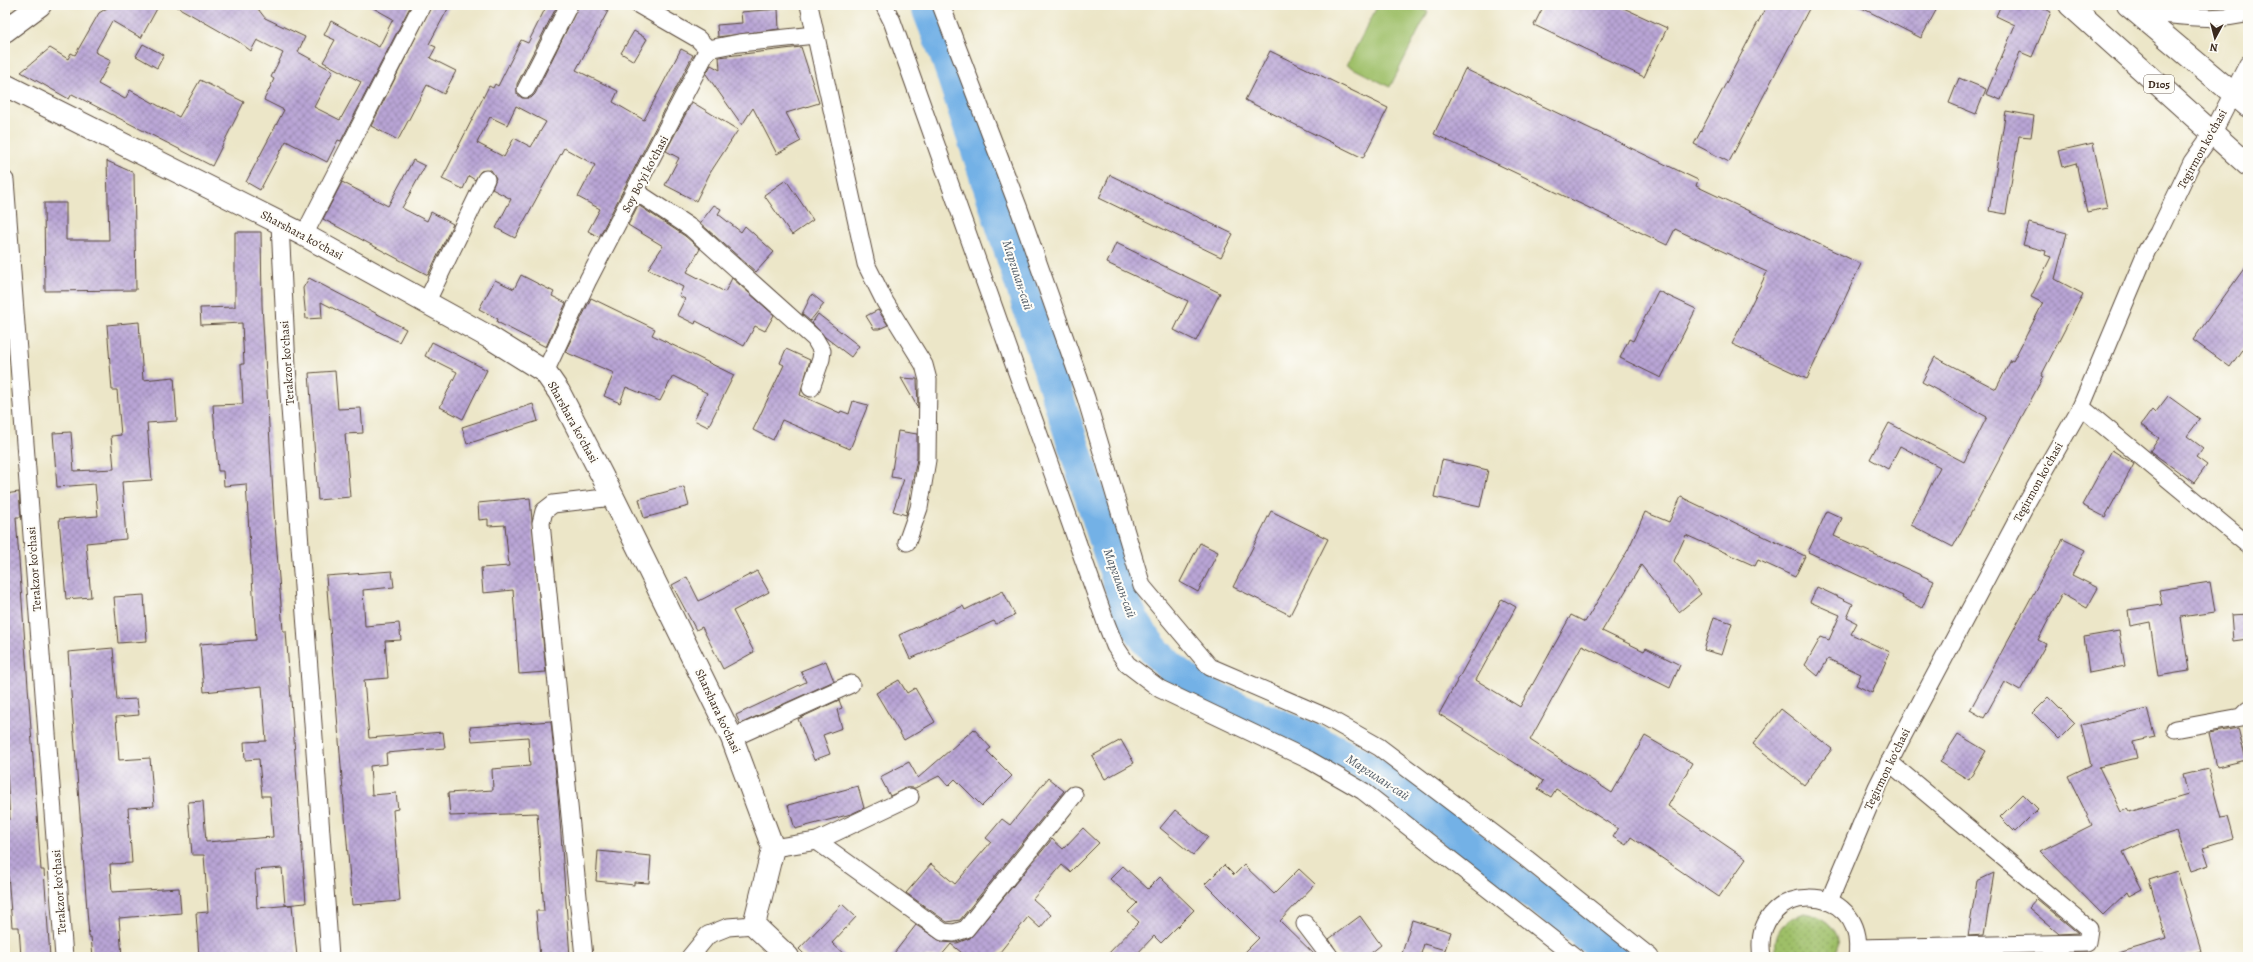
<svg xmlns="http://www.w3.org/2000/svg" width="2253" height="962" viewBox="0 0 2253 962" font-family="Alegreya,serif">
  <style>
    .grass { fill: url(#grass-dots); stroke: #6c7443 }
    .pitch { fill: #9ebf68; stroke: #6c7443 }
    .lines { fill: none; stroke-linecap: round; stroke-linejoin: round }
    .river { stroke: #73b1e6; stroke-width: 32 }
    .building { fill: url(#building-cross-hatch); fill-rule: evenodd }
    .street-casing { stroke: #564638; stroke-width: 19 }
    .secondary-casing { stroke: #564638; stroke-width: 24 }
    .highway-casing { stroke: #564638; stroke-width: 24 }
    .street { stroke: #fff; stroke-width: 17 }
    .secondary { stroke: #fff; stroke-width: 22 }
    .highway { stroke: #fff; stroke-width: 22 }
    .labels { text-anchor: middle; dominant-baseline: central; stroke-width: 4; stroke-linejoin: round; paint-order: stroke }
    .shield { fill: #fdfcf7; stroke: #75695f; stroke-width: 1 }
    .shield-label { font-size: 11px; font-weight: bold; fill: #3b2a1e }
    .street-label { font-size: 12px; fill: #3b2a1e; stroke: #fdfcf7 }
    .water-label { font-size: 13px; font-style: italic; fill: #4f5964; stroke: #fdfcf7 }
  </style>
  <defs>
    <pattern id="grass-dots" width="8" height="8" patternUnits="userSpaceOnUse"><rect width="8" height="8" fill="#9ebf68"/><path d="M2 2h.1M6 6h.1" fill="none" stroke="#829b55" stroke-width="1.8" stroke-linecap="round"/></pattern>
    <pattern id="building-cross-hatch" width="8" height="8" patternUnits="userSpaceOnUse"><rect width="8" height="8" fill="#b9a5d6"/><path d="M0 0l8 8M0 8l8-8" fill="none" stroke="#9887ad"/></pattern>
  </defs>
  <rect width="100%" height="100%" fill="#fdfcf7"/>
  <filter id="ink" filterUnits="userSpaceOnUse"><feTurbulence type="fractalNoise" baseFrequency=".025" numOctaves="2"/><feDisplacementMap in="SourceGraphic" scale="8" xChannelSelector="R" yChannelSelector="G"/><feConvolveMatrix kernelMatrix="1 2 1 2 8 2 1 2 1" color-interpolation-filters="sRGB"/></filter>
  <filter id="wash" filterUnits="userSpaceOnUse"><feTurbulence type="fractalNoise" baseFrequency=".012" numOctaves="4" result="noise"/><feDisplacementMap in="SourceGraphic" scale="16" xChannelSelector="R" yChannelSelector="G"/><feGaussianBlur stdDeviation="0.9" result="paint"/><feColorMatrix in="noise" values="0 0 0 0 0 0 0 0 0 0 0 0 0 0 0 0 0 1.4 0 .05"/><feComposite in="paint" operator="in"/></filter>
  <g filter="url(#wash)">
    <rect width="100%" height="100%" fill="#ece6c8"/>
    <path class="grass" d="M1804 913C1825 915 1847 934 1835 957H1778C1770 935 1783 919 1804 913Z"/>
    <path class="pitch" d="M1378 5H1414L1428 12 1390 87 1347 65Z"/>
    <g class="lines">
      <path class="river" d="M926 5 945 53 1126 605C1168 698 1246 705 1328 747 1338 752 1349 756 1358 762 1397 787 1433 816 1469 844 1518 882 1566 919 1615 957"/>
    </g>
    <g id="blocks">
      <g class="building">
        <path d="M112 5H159L141 38 112 21 95 52 111 60 98 84 125 99 130 90 179 117 200 80 244 102 212 166 72 94 69 99 21 72 50 48 68 59 71 53 75 55 99 13Z"/>
        <path d="M174 5H255L265 18 305 37 298 52 333 71 314 107 340 120 361 82 323 62 335 40 324 35 331 21 379 47 393 19 368 5H411L341 141 338 140 327 162 286 141 260 190 246 182 284 110 264 100 274 79 271 77 283 53 257 40 251 51 239 42Z"/>
        <path d="M432 5H450L429 44 436 47 430 58 456 71 444 94 427 85 398 140 371 126Z"/>
        <path d="M547 5 557 6 517 84V94L522 98H531L535 94 579 5H597L608 11 576 70 618 91 613 102 644 120 681 49 693 55 599 237 588 231 600 209 578 197 595 165 564 148 515 238 496 228 511 199 492 189 496 178 491 170 481 171 475 180 469 176 463 189 442 179 489 86 493 88 495 84 498 86 521 40 528 43ZM516 106 546 122 531 147 514 138 504 157 477 143 490 117 507 125Z"/>
        <path d="M1544 5H1617L1667 28 1644 77 1534 25Z"/>
        <path d="M1767 5H1811L1729 162 1694 144Z"/>
        <path d="M1856 5H1939L1921 38Z"/>
        <path d="M2001 5H2038L2051 12 2032 57 2020 52 2001 100 1986 94 2015 25 1996 16Z"/>
        <path d="M778 9 779 29 718 37 717 25 742 23 741 12Z"/>
        <path d="M634 31 647 39 634 61 621 53Z"/>
        <path d="M143 44 164 55 157 68 136 56Z"/>
        <path d="M801 47 819 103 786 113 801 141 777 154 753 108 742 125 706 74 711 65 720 70 719 57Z"/>
        <path d="M1270 51 1388 108 1363 158 1245 100Z"/>
        <path d="M1465 69 1698 180 1696 186 1861 264 1807 379 1732 344 1767 272 1675 229 1667 245 1434 134Z"/>
        <path d="M1959 78 1986 89 1976 114 1949 103Z"/>
        <path d="M692 102 738 130 710 173 696 201 665 185 679 158 666 151Z"/>
        <path d="M2006 111 2034 116 2031 137 2019 136 2006 214 1989 211Z"/>
        <path d="M2093 143 2107 208 2087 212 2076 163 2062 167 2058 151Z"/>
        <path d="M413 160 425 166 402 208 427 221 431 212 453 224 428 275 323 219 342 182 388 206Z"/>
        <path d="M107 161 134 173 136 290 45 291 44 203H66V240H109Z"/>
        <path d="M1110 175 1233 234 1221 257 1099 198Z"/>
        <path d="M786 180 813 220 792 235 764 195Z"/>
        <path d="M638 205 685 236 700 249 687 272 725 292 732 278 774 315 765 331 755 326 744 346 696 321 695 324 677 315 685 299 679 296 683 287 648 269 663 246 628 225Z"/>
        <path d="M714 205 721 209 718 214 741 232 745 226 774 252 756 272 700 223Z"/>
        <path d="M2029 223 2067 233 2055 279 2083 294 2041 376 2043 377 1953 547 1911 525 1940 467 1900 446 1888 469 1870 459 1889 423 1964 462 1987 417 1922 382 1935 357 1996 389 2011 360 2013 361 2043 303 2031 297 2051 257 2045 255 2046 251 2023 245Z"/>
        <path d="M235 232H261L262 305 274 512 283 631H286L306 903 285 905 282 868 255 870 257 908 292 905 297 957H199L196 913 208 912 204 855H192L188 802 203 801 206 842 273 837 270 796H262L259 759 245 760 244 742 266 741 262 686 204 692 200 644 256 640 246 484 224 486 223 471H218L213 405 243 404 241 364H244L242 323 201 325 200 308 235 307Z"/>
        <path d="M1116 243 1220 293 1196 341 1174 330 1188 301 1107 263Z"/>
        <path d="M2248 263V341L2230 367 2193 340Z"/>
        <path d="M521 275 554 292 552 296 566 303 546 347 497 322 498 319 479 309 495 280 514 289Z"/>
        <path d="M309 278 406 329 399 342 321 302 322 318 306 319 303 288Z"/>
        <path d="M1658 291 1696 309 1661 378 1620 358 1629 339 1633 341Z"/>
        <path d="M812 294 824 304 810 321 802 314Z"/>
        <path d="M591 298 655 329 652 335 734 375 708 427 694 420 707 393 673 376 660 401 626 387 620 403 604 396 614 373 565 352Z"/>
        <path d="M878 310 888 325 879 329H874L866 316Z"/>
        <path d="M818 314 859 346 851 357 825 337 812 323Z"/>
        <path d="M139 322 143 380 174 377 177 421 147 423 152 480 122 482 126 539 86 543 91 597 66 599 59 519 98 516 95 484 57 487 53 433 71 432 74 471 114 469 111 436 121 435 117 390H112L107 325Z"/>
        <path d="M432 342 487 370 463 419 440 407 457 372 425 356Z"/>
        <path d="M786 349 810 360 800 395 840 413 841 411 849 414 853 401 868 405 850 449 782 420 773 440 753 430 784 365 780 363Z"/>
        <path d="M335 371 338 409 361 408 363 433 345 434 350 497 318 500 309 373Z"/>
        <path d="M901 378 917 379 918 408Z"/>
        <path d="M2168 396 2200 419 2187 436 2203 448 2196 457 2207 465 2194 483 2150 451 2159 438 2141 425 2152 410 2155 413Z"/>
        <path d="M533 404 538 421 467 444 462 427Z"/>
        <path d="M898 431 917 434V459L906 515 893 511 904 479 891 477Z"/>
        <path d="M2112 450 2134 464 2105 517 2082 505Z"/>
        <path d="M1442 460 1488 470 1480 507 1434 497Z"/>
        <path d="M684 487 689 506 644 518 639 499Z"/>
        <path d="M19 492 21 517H16L41 870H44L50 957H21L19 927H12L5 834V819H10L7 774 5 775V494Z"/>
        <path d="M1681 497 1805 556 1795 577 1758 560 1755 566 1686 535 1674 561 1701 594 1679 612 1641 565 1602 631 1644 651 1646 648 1680 665 1670 688 1582 645 1530 740 1612 793 1645 736 1692 763 1668 806 1746 859 1719 897 1631 837 1626 845 1613 837 1618 829 1556 789 1551 797 1538 789 1543 781 1439 714 1502 599 1516 607 1476 680 1520 707 1571 615 1585 622 1628 550 1645 512 1669 522Z"/>
        <path d="M530 498 546 672 519 674 513 590 483 593 481 568 509 566 505 525 488 526V519L479 520 478 503Z"/>
        <path d="M1271 511 1328 539 1290 615 1233 587Z"/>
        <path d="M1827 511 1842 518 1834 536 1934 581 1922 608 1902 598 1903 596 1808 552Z"/>
        <path d="M2063 539 2085 550 2072 575 2098 588 2087 608 2062 594 2038 640 2046 644 2020 691 2004 682 1984 718 1970 710Z"/>
        <path d="M1200 543 1218 552 1198 592 1180 582Z"/>
        <path d="M392 571 394 587 363 590 365 626 399 623 401 640 385 641 388 678 364 680 369 738 443 732 445 748 386 753 387 764 370 766 372 795 396 793 398 809 393 810 400 901 352 905 326 576Z"/>
        <path d="M757 571 769 592 733 611 754 652 723 669 702 627 696 630 672 585 687 577 699 601Z"/>
        <path d="M2210 582 2215 612 2181 617 2189 671 2158 676 2150 622 2130 626 2128 610 2162 605 2159 590Z"/>
        <path d="M1817 587 1853 604 1847 618 1857 623 1851 634 1890 652 1872 693 1856 685 1861 674 1828 659 1818 676 1805 665 1821 637 1829 640 1840 615 1810 602Z"/>
        <path d="M1003 591 1015 615 996 624 994 621 910 659 899 635 963 606 965 610Z"/>
        <path d="M144 595 147 641 118 643 114 597Z"/>
        <path d="M2248 614V639L2233 641 2231 615Z"/>
        <path d="M1714 617 1732 623 1722 655 1704 650Z"/>
        <path d="M2119 631 2125 666 2089 673 2084 637Z"/>
        <path d="M113 648 117 700 137 699 139 715 116 717 119 760 150 758 154 806 128 808 132 863 110 864 112 892 179 888 181 913 119 918 122 957H93L91 937H89L68 652Z"/>
        <path d="M826 661 834 681 740 724 736 715 806 682 801 671Z"/>
        <path d="M899 680 907 693 915 688 935 722 904 740 876 693Z"/>
        <path d="M2049 697 2075 723 2059 739 2033 713Z"/>
        <path d="M839 700 842 708 837 710 842 728 823 735 830 754 814 760 798 719Z"/>
        <path d="M1781 709 1832 749 1804 785 1753 744Z"/>
        <path d="M2147 709 2155 737 2133 742 2137 758 2099 767 2121 812 2127 809 2129 812 2188 795 2183 775 2208 769 2221 818 2227 817 2233 838 2203 847 2209 865 2191 871 2177 831 2151 839 2123 852 2142 889 2129 896 2127 892 2103 915 2040 851 2092 825 2068 776 2091 765 2081 725Z"/>
        <path d="M551 721 559 808 570 957H540L536 911H544L537 813 450 816 448 793 493 790 492 769 530 766 528 737 472 741 470 727Z"/>
        <path d="M2238 728 2246 760 2217 767 2209 733Z"/>
        <path d="M974 729 991 748 987 751 1012 776 982 806 955 779 948 786 939 776 915 788H906L890 796 880 777 909 762 918 778Z"/>
        <path d="M1958 734 1986 751 1969 780 1940 762Z"/>
        <path d="M1121 740 1134 763 1105 779 1092 756Z"/>
        <path d="M1048 778 1064 791 960 920 947 922 906 893 931 864 955 884 991 842 986 838 1002 819 1010 825Z"/>
        <path d="M858 786 864 808 851 814 795 829 788 805Z"/>
        <path d="M2023 794 2038 809 2015 832 2000 817Z"/>
        <path d="M1175 810 1208 837 1193 855 1160 828Z"/>
        <path d="M1083 828 1099 843 1070 872 1062 865 1033 899 1051 915 1040 928 1028 917 996 957H967L951 944 940 957H891L916 925 942 942 957 943 970 938 1052 839 1063 849Z"/>
        <path d="M598 851 651 856 649 883 634 882V885L596 881Z"/>
        <path d="M1224 865 1234 875 1244 865 1274 894 1299 869 1315 884 1280 921 1317 957H1240L1259 938 1205 884Z"/>
        <path d="M1123 866 1148 889 1160 877 1194 910 1161 943 1154 936 1134 957H1105L1139 922 1128 912 1137 903 1110 879Z"/>
        <path d="M2177 871 2201 951 2181 957H2115V953L2166 938 2149 880Z"/>
        <path d="M1994 873 1984 935 1968 936 1977 881Z"/>
        <path d="M2037 899 2078 933 2059 934 2029 908Z"/>
        <path d="M842 904 856 917 832 943 847 957H807L799 949Z"/>
        <path d="M1360 916 1381 945 1366 957H1340L1329 939Z"/>
        <path d="M1412 920 1451 932 1445 950 1424 944 1420 957H1401Z"/>
        <path d="M2088 953V957H2063V954Z"/>
      </g>
    </g>
  </g>
  <g filter="url(#ink)">
    <use href="#blocks" fill-opacity="0" stroke="#564638" stroke-width="1"/>
    <g class="lines">
      <defs>
        <g id="street">
          <path d="M809 5 866 264 885 302 924 365 928 380 927 460 919 508 907 542"/>
          <path d="M884 5 892 21 1106 623 1115 646 1127 664 1160 689 1309 760 1363 791 1575 957"/>
          <path d="M941 5 1019 209 1086 398 1142 586 1210 667 1326 717 1379 747 1527 859 1650 957"/>
          <path d="M2137 12C2174 14 2211 23 2248 13"/>
          <path d="M708 49 739 43 815 35"/>
          <path d="M526 89 569 5"/>
          <path d="M5 180 64 957"/>
          <path d="M635 191 691 228 815 339 822 351 821 359 811 388"/>
          <path d="M280 224 287 367 330 957"/>
          <path d="M304 235 422 5"/>
          <path d="M426 303 486 179"/>
          <path d="M545 372 588 280 708 49 698 39 639 5"/>
          <path d="M2081 407 2248 545"/>
          <path d="M2175 729 2241 717 2248 710"/>
          <path d="M732 738 851 684"/>
          <path d="M817 841 943 932 954 933 966 929 1074 795"/>
          <path d="M773 848 817 841 910 797"/>
          <path d="M1829 901 1877 787 1899 743 2028 500 2081 407 2147 250 2158 233 2192 162 2212 134 2248 64"/>
          <path d="M1305 924 1330 957"/>
          <path d="M1858 948 2087 943 2089 929 1889 762"/>
          <path d="M584 957 541 523 544 511 553 504 613 497"/>
          <path d="M690 957 708 935 728 927 754 925"/>
          <path d="M1762 957C1749 880 1868 877 1857 957"/>
        </g>
        <path id="secondary" d="M5 85 304 235 489 337 545 372 559 392 613 497 732 738 773 848 754 925 788 957"/>
        <g id="highway">
          <path d="M2070 5 2248 165"/>
          <path d="M2128 5 2248 106"/>
          <path d="M5 31 40 5"/>
        </g>
      </defs>
      <use href="#street" class="street-casing"/>
      <use href="#secondary" class="secondary-casing"/>
      <use href="#highway" class="highway-casing"/>
      <use href="#street" class="street"/>
      <use href="#secondary" class="secondary"/>
      <use href="#highway" class="highway"/>
    </g>
  </g>
  <g class="labels">
    <rect class="shield" x="2144" y="75" width="30" height="18" rx="3"/>
    <g class="shield-label">
      <text x="2159" y="84">D105</text>
    </g>
    <g class="street-label">
      <text transform="translate(2202 149) rotate(-61)">Tegirmon koʻchasi</text>
      <text transform="translate(645 174) rotate(-62)">Soy Boʻyi koʻchasi</text>
      <text transform="translate(302 235) rotate(28)">Sharshara koʻchasi</text>
      <text transform="translate(287 363) rotate(-94)">Terakzor koʻchasi</text>
      <text transform="translate(573 422) rotate(61)">Sharshara koʻchasi</text>
      <text transform="translate(2038 482) rotate(-61)">Tegirmon koʻchasi</text>
      <text transform="translate(34 569) rotate(-94)">Terakzor koʻchasi</text>
      <text transform="translate(718 711) rotate(65)">Sharshara koʻchasi</text>
      <text transform="translate(1887 769) rotate(-64)">Tegirmon koʻchasi</text>
      <text transform="translate(59 892) rotate(-94)">Terakzor koʻchasi</text>
    </g>
    <g class="water-label">
      <text transform="translate(1018 275) rotate(72)">Маргилан-сай</text>
      <text transform="translate(1120 583) rotate(70)">Маргилан-сай</text>
      <text transform="translate(1378 777) rotate(33)">Маргилан-сай</text>
    </g>
  </g>
  <rect width="2253" height="962" fill="none" stroke="#fdfcf7" stroke-width="20"/>
  <g transform="translate(2215 38) rotate(187)" stroke="#fdfcf7" stroke-width="3" paint-order="stroke">
  <path d="M0-3L7 15L0 10L-7 15Z" fill="#3b2a1e"/>
  <text y="-6" font-size="11" font-weight="bold" text-anchor="middle" fill="#3b2a1e">N</text>
  </g>
</svg>
